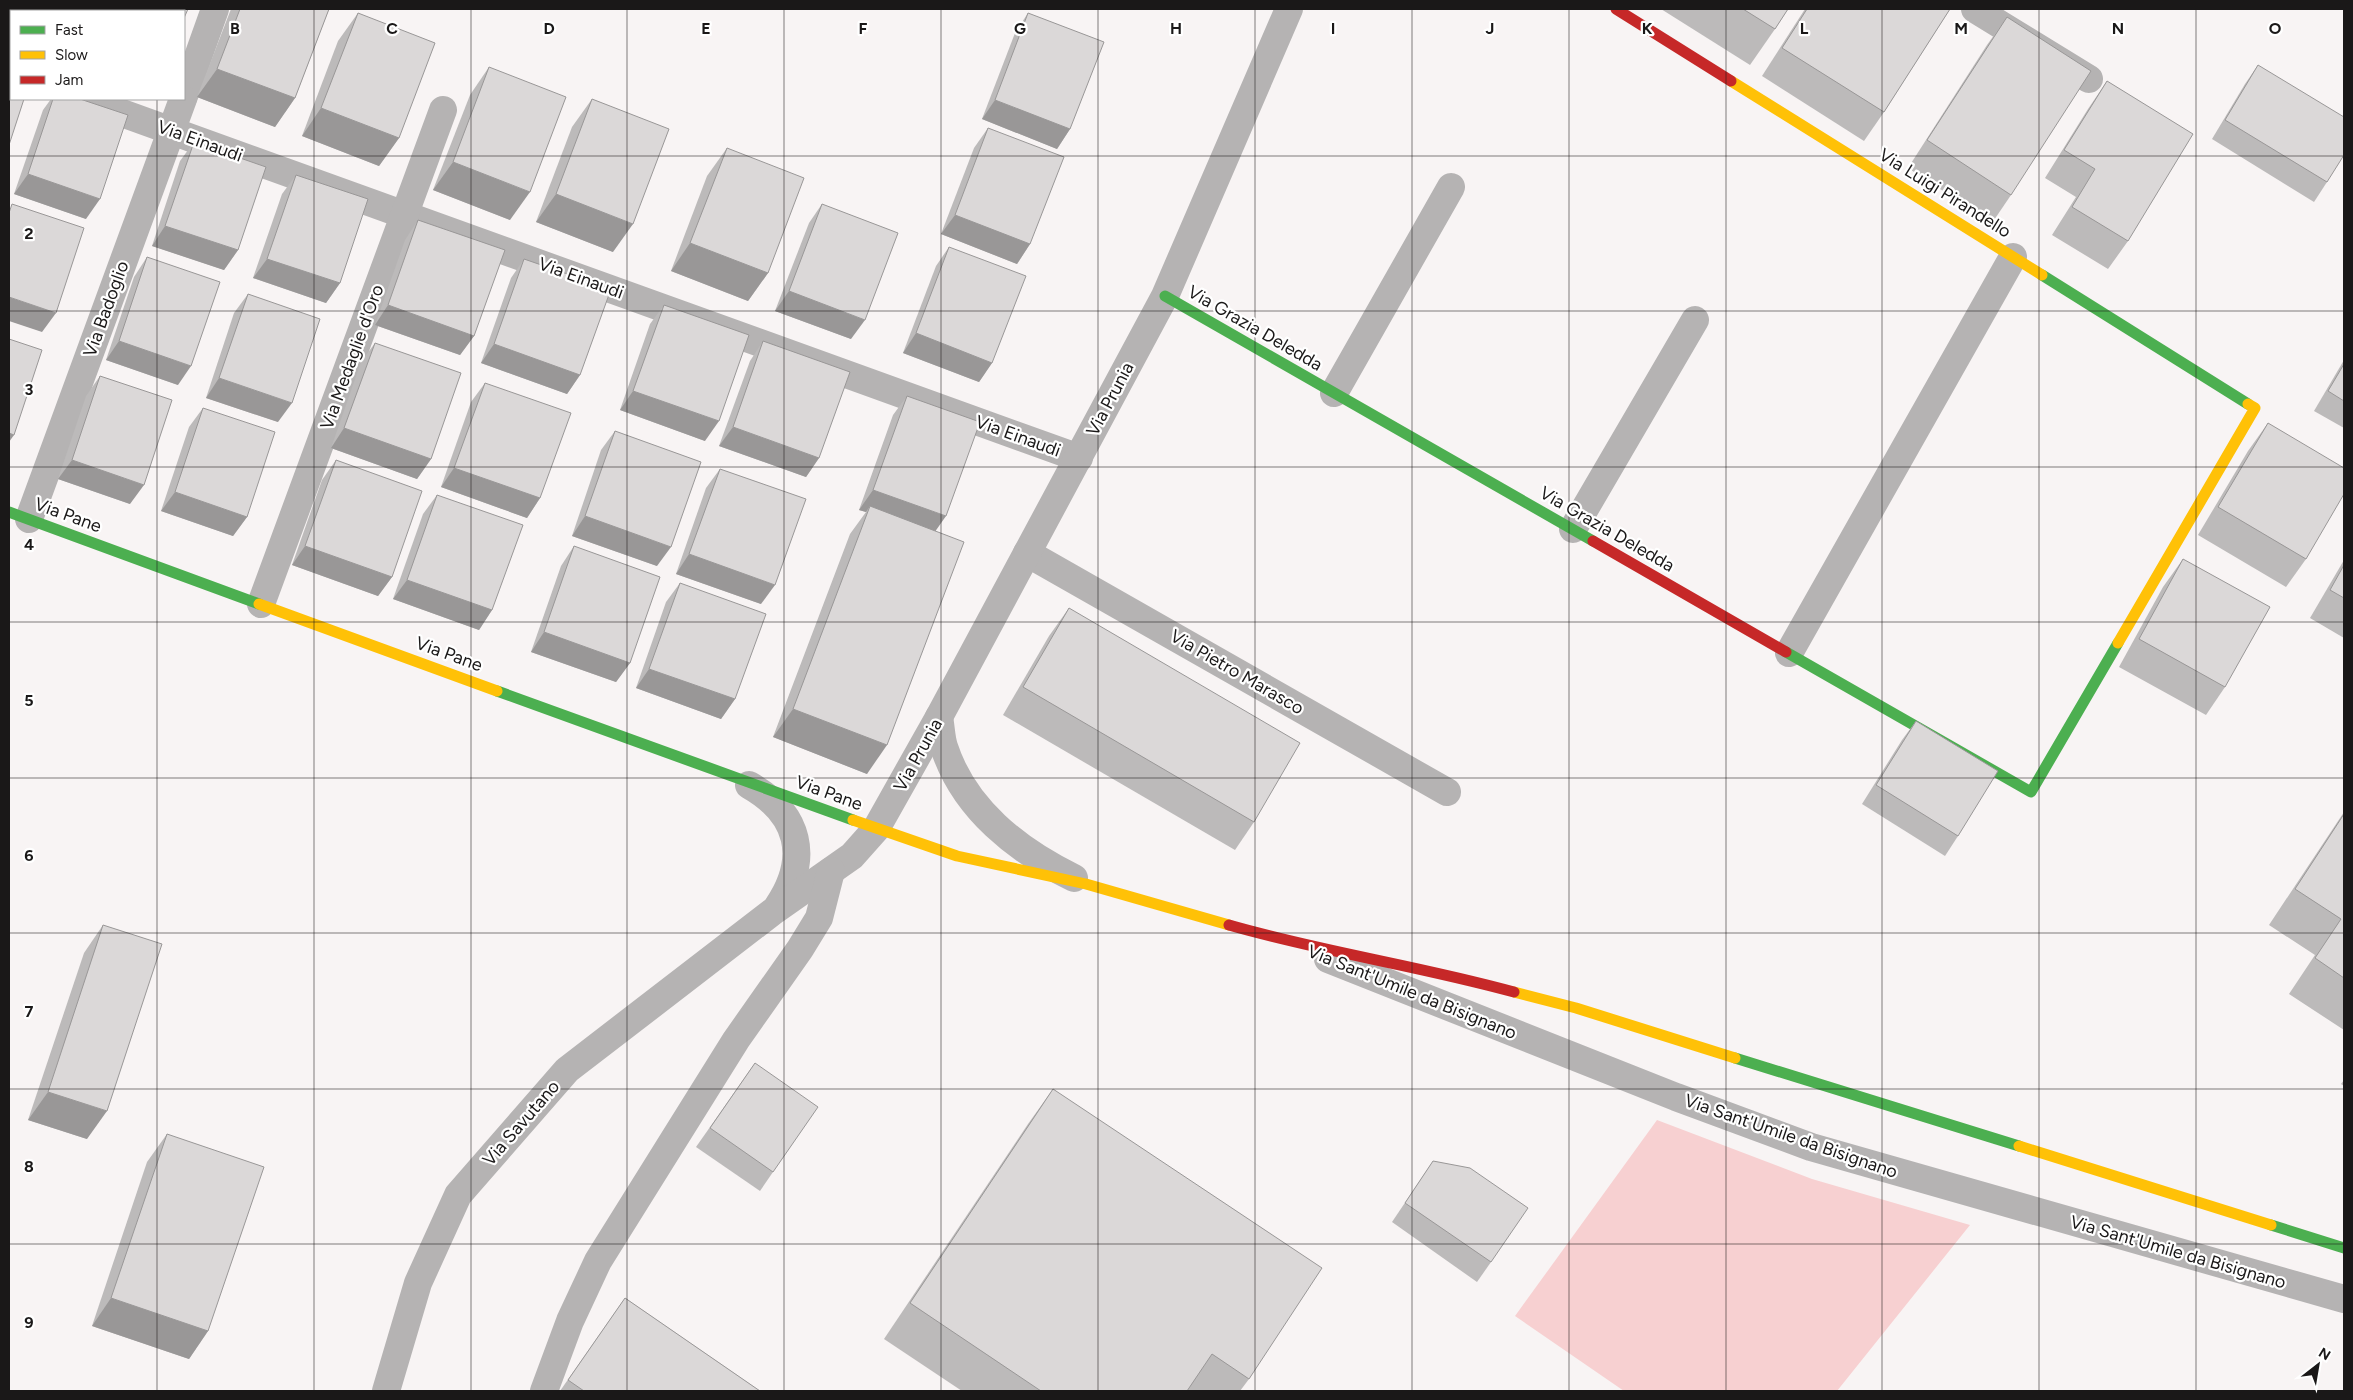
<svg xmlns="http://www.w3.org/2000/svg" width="2353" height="1400" viewBox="0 0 2353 1400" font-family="Figtree,sans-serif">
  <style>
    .green { fill: #f7d0d1 }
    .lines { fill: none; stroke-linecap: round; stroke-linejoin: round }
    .street { stroke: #b5b3b3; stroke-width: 28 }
    .fast { stroke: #4caf50; stroke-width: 11 }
    .slow { stroke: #ffc107; stroke-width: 11 }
    .jam { stroke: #c62828; stroke-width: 11 }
    .wall { fill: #bcbaba }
    .shaded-wall { fill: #999797 }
    .building { fill: #dbd8d8; stroke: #999797 }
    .grid { fill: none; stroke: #1a1818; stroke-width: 1; stroke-opacity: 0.55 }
    .labels { text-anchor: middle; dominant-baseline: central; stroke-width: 4.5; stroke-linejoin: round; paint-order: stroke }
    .street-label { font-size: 18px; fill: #1a1818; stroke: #fff }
    .grid-label { font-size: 16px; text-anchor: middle; font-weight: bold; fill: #1a1818; stroke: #fff; stroke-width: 4.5; stroke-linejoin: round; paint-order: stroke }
  </style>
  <rect width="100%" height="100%" fill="#f8f4f4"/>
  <path class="green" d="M1657 1120 1812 1179 1970 1225 1837 1391H1624L1515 1316Z"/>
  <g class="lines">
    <g class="street">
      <path d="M1975 9 2089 79"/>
      <path d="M9 72 11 73"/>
      <path d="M184 96 215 9"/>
      <path d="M83 99 1079 458"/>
      <path d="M1334 393 1451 187"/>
      <path d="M29 519 183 99"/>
      <path d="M1573 529 1695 320"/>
      <path d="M1027 553 1447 792"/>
      <path d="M261 604 443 110"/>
      <path d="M1789 653 2013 257"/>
      <path d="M939 717C941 727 941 738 944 747 964 809 1018 851 1074 878"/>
      <path d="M749 785C800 814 810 858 778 906"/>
      <path d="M1328 959 1676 1097 1811 1147 2344 1299"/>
      <path d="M386 1391 418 1283 458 1195 567 1070 775 910 852 856 876 829 939 717 1165 296 1289 9"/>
      <path d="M544 1391 570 1321 598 1261 736 1040 800 949 819 918 831 871"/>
    </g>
    <g class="fast">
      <path d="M2042 275 2248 404"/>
      <path d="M1165 296 1593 541"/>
      <path d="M9 512 259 604"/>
      <path d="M1786 652 2031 792 2118 643"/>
      <path d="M497 691 853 820"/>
      <path d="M1735 1058 2019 1146"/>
      <path d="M2271 1225 2344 1248"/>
    </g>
    <g class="slow">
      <path d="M1731 81 2042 275"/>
      <path d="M259 604 497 691"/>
      <path d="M2118 643 2255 408 2248 404"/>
      <path d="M853 820 957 856 1086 884 1229 925"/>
      <path d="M1514 992 1576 1008 1735 1058"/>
      <path d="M2019 1146 2271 1225"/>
    </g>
    <g class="jam">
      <path d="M1616 9 1731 81"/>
      <path d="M1593 541 1786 652"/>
      <path d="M1229 925C1323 952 1420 966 1514 992"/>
    </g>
  </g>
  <g class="wall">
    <path d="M95 9H188L184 11H94Z"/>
    <path d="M231 9H329L295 98 275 127 197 97Z"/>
    <path d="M1661 9H1788L1775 29 1750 65Z"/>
    <path d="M1805 9H1950L1884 112 1864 141 1762 76Z"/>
    <path d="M358 13 399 138 379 166 302 136 338 41Z"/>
    <path d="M1028 13 1070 129 1057 149 982 119 1015 33Z"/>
    <path d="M2007 17 2011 195 1992 223 1908 168 1987 45Z"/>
    <path d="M2258 65 2327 182 2314 202 2212 139 2245 84Z"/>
    <path d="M489 67 510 220 433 190 470 95Z"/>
    <path d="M2107 81 2128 241 2108 269 2052 235 2076 197 2045 178 2088 109Z"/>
    <path d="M51 99H80L86 219 14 194 43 110Z"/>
    <path d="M592 99 613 252 536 222 572 127Z"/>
    <path d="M988 128 1030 244 1017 264 941 234 974 148Z"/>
    <path d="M194 142 238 250 224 270 152 246 180 161Z"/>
    <path d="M727 148 768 273 748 301 671 271 707 176Z"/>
    <path d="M296 175 340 283 326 303 253 278 282 194Z"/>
    <path d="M822 204 851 339 775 311 809 223Z"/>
    <path d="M418 220 474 336 460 355 375 325 405 240Z"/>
    <path d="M949 247 992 363 979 382 903 353 936 266Z"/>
    <path d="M147 257 178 385 106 360 134 277Z"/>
    <path d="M524 259 580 375 567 394 481 363 511 278Z"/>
    <path d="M248 294 278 422 206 398 234 313Z"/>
    <path d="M664 305 705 441 620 410 650 324Z"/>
    <path d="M763 341 819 458 806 477 719 446 750 361Z"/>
    <path d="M375 343 431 459 417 479 331 448 361 362Z"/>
    <path d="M2344 360V428L2314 411Z"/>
    <path d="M100 376 130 504 58 479 86 396Z"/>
    <path d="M485 383 540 498 527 518 441 487 471 402Z"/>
    <path d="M907 396 936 531 867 774 773 737 850 534 866 512 859 510 893 415Z"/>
    <path d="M203 408 247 517 233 536 161 511 189 427Z"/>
    <path d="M2268 423 2306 559 2286 587 2198 535 2248 451Z"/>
    <path d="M615 431 657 566 572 536 601 450Z"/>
    <path d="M336 460 392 577 378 596 292 565 322 480Z"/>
    <path d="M720 469 761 604 676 574 706 488Z"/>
    <path d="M437 495 492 610 479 630 393 599 423 514Z"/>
    <path d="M574 546 630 663 616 682 531 652 561 566Z"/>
    <path d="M2183 559 2225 687 2206 715 2119 667 2163 587Z"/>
    <path d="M2344 560V638L2310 618Z"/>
    <path d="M680 583 735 699 721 719 636 688 666 602Z"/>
    <path d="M1069 608 1254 822 1235 850 1003 715 1049 636Z"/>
    <path d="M1916 721 1958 836 1945 856 1862 804 1902 740Z"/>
    <path d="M2344 812V1030L2289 994 2315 955 2269 925Z"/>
    <path d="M103 925 87 1139 28 1120 84 953Z"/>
    <path d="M755 1063 773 1172 760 1191 696 1147Z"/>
    <path d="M2344 1080V1086L2341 1084Z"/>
    <path d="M1053 1089 1249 1379 1240 1391H962L884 1339 1028 1124Z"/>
    <path d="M167 1134 208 1331 189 1359 92 1326 147 1162Z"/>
    <path d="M1433 1161 1491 1262 1477 1282 1392 1222Z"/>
    <path d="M625 1298 760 1391H560Z"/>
  </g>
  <g class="shaded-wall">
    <path d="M9 9H14L20 11H11V32L9 31Z"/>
    <path d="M217 69 295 98 275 127 197 97Z"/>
    <path d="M995 100 1070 129 1057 149 982 119Z"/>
    <path d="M321 108 399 138 379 166 302 136Z"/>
    <path d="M453 162 530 192 510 220 433 190Z"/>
    <path d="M28 174 100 199 86 219 14 194Z"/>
    <path d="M556 194 633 224 613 252 536 222Z"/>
    <path d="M955 215 1030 244 1017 264 941 234Z"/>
    <path d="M165 226 238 250 224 270 152 246Z"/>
    <path d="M690 243 768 273 748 301 671 271Z"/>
    <path d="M267 259 340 283 326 303 253 278Z"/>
    <path d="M789 291 865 320 851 339 775 311Z"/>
    <path d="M9 297 56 313 42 332 9 321Z"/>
    <path d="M388 305 474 336 460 355 375 325Z"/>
    <path d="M916 333 992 363 979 382 903 353Z"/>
    <path d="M119 341 191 366 178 385 106 360Z"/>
    <path d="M494 344 580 375 567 394 481 363Z"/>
    <path d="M219 378 292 403 278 422 206 398Z"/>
    <path d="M633 391 719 421 705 441 620 410Z"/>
    <path d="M733 427 819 458 806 477 719 446Z"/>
    <path d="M344 428 431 459 417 479 331 448Z"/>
    <path d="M9 433 14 435 9 442Z"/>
    <path d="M72 460 144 485 130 504 58 479Z"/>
    <path d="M454 468 540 498 527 518 441 487Z"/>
    <path d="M873 490 946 516 932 536 870 506 866 512 859 510Z"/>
    <path d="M175 492 247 517 233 536 161 511Z"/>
    <path d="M585 516 671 547 657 566 572 536Z"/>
    <path d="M305 546 392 577 378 596 292 565Z"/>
    <path d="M689 554 775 585 761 604 676 574Z"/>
    <path d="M407 580 492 610 479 630 393 599Z"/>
    <path d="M544 632 630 663 616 682 531 652Z"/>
    <path d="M649 669 735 699 721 719 636 688Z"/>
    <path d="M793 709 887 745 867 774 773 737Z"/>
    <path d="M48 1092 107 1111 87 1139 28 1120Z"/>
    <path d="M111 1298 208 1331 189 1359 92 1326Z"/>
  </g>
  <g class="building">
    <path d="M14 9H69L68 11H20Z"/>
    <path d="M100 9H188L184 18V11H99Z"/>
    <path d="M240 9H329L295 98 217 69Z"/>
    <path d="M1743 9H1788L1775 29Z"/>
    <path d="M1807 9H1950L1884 112 1782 48Z"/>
    <path d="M358 13 435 43 399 138 321 108Z"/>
    <path d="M1028 13 1104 42 1070 129 995 100Z"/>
    <path d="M2007 17 2091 71 2011 195 1927 140Z"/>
    <path d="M2258 65 2344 117V155L2327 182 2225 120Z"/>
    <path d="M489 67 566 97 530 192 453 162Z"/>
    <path d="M9 73 11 74V99H24L9 145Z"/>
    <path d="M2107 81 2193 134 2128 241 2072 207 2095 169 2064 150Z"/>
    <path d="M53 99H80L128 115 100 199 28 174Z"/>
    <path d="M592 99 669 129 633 224 556 194Z"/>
    <path d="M988 128 1064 157 1030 244 955 215Z"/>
    <path d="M194 142 266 167 238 250 165 226Z"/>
    <path d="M727 148 804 178 768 273 690 243Z"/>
    <path d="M296 175 368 199 340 283 267 259Z"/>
    <path d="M12 204 84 228 56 313 9 297V213Z"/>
    <path d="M822 204 898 233 865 320 789 291Z"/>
    <path d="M418 220 505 250 474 336 388 305Z"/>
    <path d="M949 247 1026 276 992 363 916 333Z"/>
    <path d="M147 257 220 282 191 366 119 341Z"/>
    <path d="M524 259 611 289 580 375 494 344Z"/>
    <path d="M248 294 320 319 292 403 219 378Z"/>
    <path d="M664 305 749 335 719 421 633 391Z"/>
    <path d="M9 339 42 350 14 435 9 433Z"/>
    <path d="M763 341 850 372 819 458 733 427Z"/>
    <path d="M375 343 461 373 431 459 344 428Z"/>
    <path d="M2344 364V401L2328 391Z"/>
    <path d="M100 376 172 400 144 485 72 460Z"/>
    <path d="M485 383 571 413 540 498 454 468Z"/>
    <path d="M907 396 980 422 946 516 873 490Z"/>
    <path d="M203 408 275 432 247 517 175 492Z"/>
    <path d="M2268 423 2344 468V494L2306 559 2218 507Z"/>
    <path d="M615 431 701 462 671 547 585 516Z"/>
    <path d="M336 460 422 491 392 577 305 546Z"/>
    <path d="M720 469 806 499 775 585 689 554Z"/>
    <path d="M437 495 523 525 492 610 407 580Z"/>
    <path d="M870 506 964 542 887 745 793 709Z"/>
    <path d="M574 546 660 577 630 663 544 632Z"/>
    <path d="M2183 559 2270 607 2225 687 2139 639Z"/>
    <path d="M2344 565V598L2330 590Z"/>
    <path d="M680 583 766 614 735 699 649 669Z"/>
    <path d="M1069 608 1300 743 1254 822 1023 687Z"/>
    <path d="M1916 721 1998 771 1958 836 1876 785Z"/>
    <path d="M2344 814V978L2315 958 2341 919 2295 889Z"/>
    <path d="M103 925 162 944 107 1111 48 1092Z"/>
    <path d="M755 1063 818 1107 773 1172 710 1128Z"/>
    <path d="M1053 1089 1322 1268 1249 1379 1212 1354 1187 1391H1041L910 1303Z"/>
    <path d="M167 1134 264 1167 208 1331 111 1298Z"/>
    <path d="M1433 1161 1470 1168 1528 1208 1491 1262 1405 1203Z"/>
    <path d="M625 1298 760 1391H584L568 1380Z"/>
  </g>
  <path class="grid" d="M157 9V11M314 9V1391M471 9V1391M627 9V1391M784 9V1391M941 9V1391M1098 9V1391M1255 9V1391M1412 9V1391M1569 9V1391M1726 9V1391M1882 9V1391M2039 9V1391M2196 9V1391M157 99V1391M9 156H2344M9 311H2344M9 467H2344M9 622H2344M9 778H2344M9 933H2344M9 1089H2344M9 1244H2344"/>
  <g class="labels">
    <g class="street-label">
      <text transform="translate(200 141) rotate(20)">Via Einaudi</text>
      <text transform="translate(1945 193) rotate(32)">Via Luigi Pirandello</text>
      <text transform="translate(581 278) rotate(20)">Via Einaudi</text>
      <text transform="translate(106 309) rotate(-70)">Via Badoglio</text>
      <text transform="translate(1255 328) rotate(30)">Via Grazia Deledda</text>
      <text transform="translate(352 357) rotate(-70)">Via Medaglie d'Oro</text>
      <text transform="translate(1110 399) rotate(-62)">Via Prunia</text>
      <text transform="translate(1018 436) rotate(20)">Via Einaudi</text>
      <text transform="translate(68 515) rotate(20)">Via Pane</text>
      <text transform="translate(1607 529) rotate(30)">Via Grazia Deledda</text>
      <text transform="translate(449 654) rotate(20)">Via Pane</text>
      <text transform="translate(1237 672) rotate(30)">Via Pietro Marasco</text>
      <text transform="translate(918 755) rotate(-61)">Via Prunia</text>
      <text transform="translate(829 793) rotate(20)">Via Pane</text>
      <text transform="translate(1412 992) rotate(22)">Via Sant'Umile da Bisignano</text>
      <text transform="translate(521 1123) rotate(-49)">Via Savutano</text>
      <text transform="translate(1791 1136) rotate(19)">Via Sant'Umile da Bisignano</text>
      <text transform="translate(2178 1252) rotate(16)">Via Sant'Umile da Bisignano</text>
    </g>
  </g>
  <g class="grid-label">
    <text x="235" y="34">B</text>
    <text x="392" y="34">C</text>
    <text x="549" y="34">D</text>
    <text x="706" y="34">E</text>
    <text x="863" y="34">F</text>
    <text x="1020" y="34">G</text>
    <text x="1176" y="34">H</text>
    <text x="1333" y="34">I</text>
    <text x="1490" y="34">J</text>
    <text x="1647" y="34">K</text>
    <text x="1804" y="34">L</text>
    <text x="1961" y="34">M</text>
    <text x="2118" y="34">N</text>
    <text x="2275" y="34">O</text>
    <text x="29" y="239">2</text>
    <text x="29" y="395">3</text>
    <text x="29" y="550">4</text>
    <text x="29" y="706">5</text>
    <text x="29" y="861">6</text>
    <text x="29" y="1017">7</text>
    <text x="29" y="1172">8</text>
    <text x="29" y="1328">9</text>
  </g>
  <rect width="2353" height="1400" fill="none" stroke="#1a1818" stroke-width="20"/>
  <rect x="10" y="10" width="175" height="90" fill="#ffffff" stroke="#a3a3a3"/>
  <rect x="20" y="26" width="25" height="8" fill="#4caf50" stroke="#a3a3a3"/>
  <text x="55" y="35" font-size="15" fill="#1a1818">Fast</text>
  <rect x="20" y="51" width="25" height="8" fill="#ffc107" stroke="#a3a3a3"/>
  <text x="55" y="60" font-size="15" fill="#1a1818">Slow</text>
  <rect x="20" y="76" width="25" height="8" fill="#c62828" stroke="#a3a3a3"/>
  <text x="55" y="85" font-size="15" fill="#1a1818">Jam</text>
  <g transform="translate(2318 1365) rotate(31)" stroke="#ffffff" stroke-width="4" paint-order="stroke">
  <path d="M0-4L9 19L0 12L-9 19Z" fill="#1a1818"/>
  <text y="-8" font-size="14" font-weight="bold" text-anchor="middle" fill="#1a1818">N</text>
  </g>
</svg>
